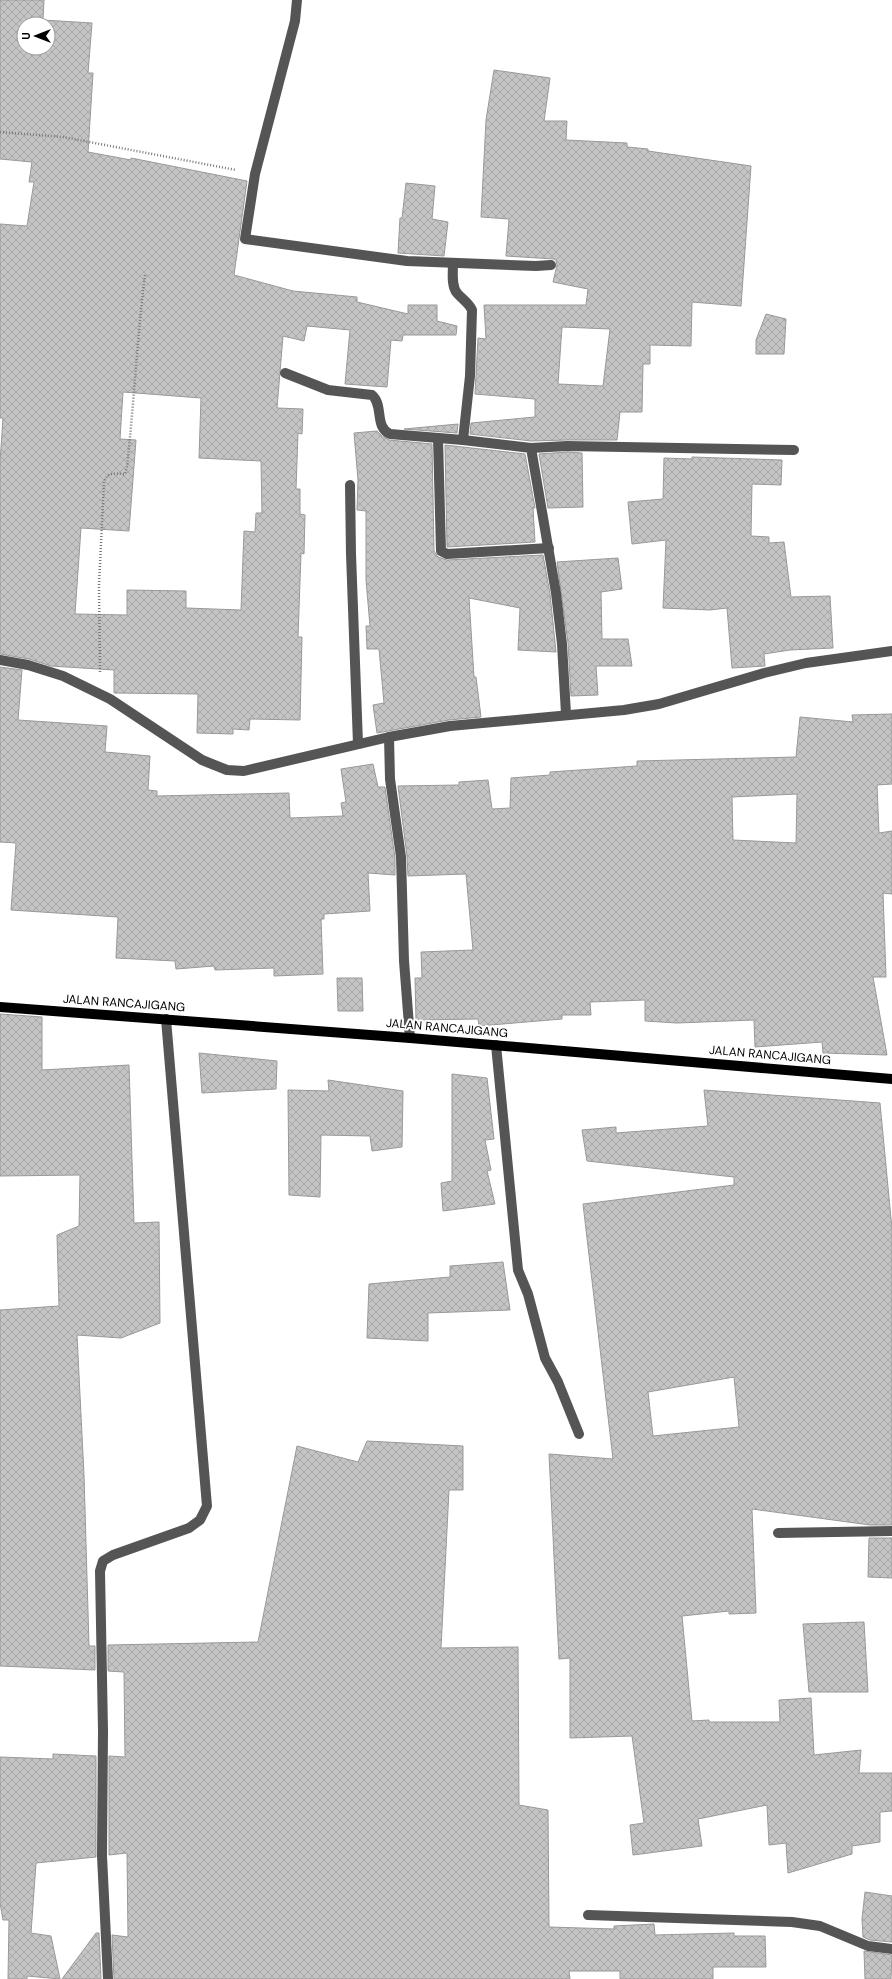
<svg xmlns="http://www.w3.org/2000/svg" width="892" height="1979" viewBox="0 0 892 1979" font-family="'DM Sans',sans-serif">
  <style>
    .building { fill: url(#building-cross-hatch); stroke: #999; fill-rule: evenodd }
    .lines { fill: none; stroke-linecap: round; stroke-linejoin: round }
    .path { stroke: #777; stroke-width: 2.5; stroke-dasharray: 1 2; stroke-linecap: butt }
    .minor { stroke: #555; stroke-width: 10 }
    .major { stroke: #000; stroke-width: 10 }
    .labels { text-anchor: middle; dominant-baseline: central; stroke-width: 4; stroke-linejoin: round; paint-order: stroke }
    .street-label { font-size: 12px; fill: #000; stroke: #fff }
  </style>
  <defs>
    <pattern id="building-cross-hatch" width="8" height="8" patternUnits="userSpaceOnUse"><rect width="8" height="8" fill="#c4c4c4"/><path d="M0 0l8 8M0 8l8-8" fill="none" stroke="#a7a7a7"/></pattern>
  </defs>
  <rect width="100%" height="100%" fill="#fff"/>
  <g class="building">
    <path d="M0 0H44L43 20 92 23 88 73H93L88 152 131 160V158L247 181 234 275 293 291 357 297V302L408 314V305H437V321L457 326 456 335H403L402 341 391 340 387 387 345 384 350 330 307 326 304 341 283 336 277 408 303 409 302 434 298 433 296 489H300V514L305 515 304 554 301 553 298 637H302L300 720 250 719 249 730 233 729V734L197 733 198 694 114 693V670L51 666 29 659 0 654V462L3 418H0V224L27 226 34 182H29L32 162 0 159ZM24 24H48V48H24ZM123 392 201 398 199 458 261 461 262 513H256L255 532 244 531 241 610 186 608V591L127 590V615L75 614 81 528 129 531 136 440 120 439Z"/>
    <path d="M494 70 550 78 544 121H567L566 140 627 143V147L648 149V151L751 166 741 306 692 302 691 346 650 345V364H643L642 412H620L617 440H567L531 441 470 434 471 423 535 417V399L475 394 478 338 486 339 484 305H586L588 289 553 282 557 265 556 260 554 259 506 256 509 219 481 217 486 120ZM562 327 610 329 603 386 558 384Z"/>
    <path d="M406 183 435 186 432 219 448 222 444 256 398 253 400 218H402Z"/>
    <path d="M766 314 786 319 784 354H756V340Z"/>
    <path d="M458 424 457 433 404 429Z"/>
    <path d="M377 431 382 436 389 440 432 444 434 551 438 557 447 560 543 555 550 594 556 652 518 650 520 608 469 598 474 677H476L481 717 449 720 377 733 373 705 384 703 379 649H367L366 626H370L366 580V511L357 510 358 480 354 433Z"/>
    <path d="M445 445 525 454 535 508H533L535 542 447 547Z"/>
    <path d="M567 452 582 453 583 507 548 508 539 454Z"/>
    <path d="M692 457 782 460 781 485 752 484 751 536 769 537V543L784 542 791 597 830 596 833 648 790 650 764 654 765 666 732 668 727 608 710 610 663 608 666 540 632 544 628 502 663 499 664 458 692 459Z"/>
    <path d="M618 558 622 589 601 592 602 639H628L632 666H596L598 695 571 696 568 643 557 562Z"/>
    <path d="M0 667 22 670 18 720 107 726 105 752 150 756 148 790 157 791V796L289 793 290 818 343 816 341 803 346 802 341 769 373 764 378 787H385L395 858V875L368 873 370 911 324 914V919H321L323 974 274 976V968L215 970 214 966 176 969 175 961 116 958 118 917 11 910 16 843 0 842Z"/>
    <path d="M892 714V784L877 785 879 833 892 831V894L883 893 886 977H873L887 1055 823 1053 822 1042 755 1047 754 1020 677 1023 645 1021V1000L590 1002 591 1015H562V1019L479 1026 478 1019 416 1020 415 978H422L421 952 473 950 466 874 408 876 407 856 398 786 459 785V782L488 780 492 809 510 808 511 778 550 775V772L637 766V761L796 757 800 717 853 722 852 715ZM797 794 796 843 733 840 732 797Z"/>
    <path d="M337 978H362L363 1011H338Z"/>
    <path d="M0 1014 42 1017V1070L129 1065 134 1223 159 1222 160 1323 121 1338 77 1335 84 1475 89 1646H95V1670L0 1666V1310L59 1306 57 1235 79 1226 80 1175 0 1176Z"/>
    <path d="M199 1053 277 1061 276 1089 202 1093Z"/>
    <path d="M452 1074 487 1078 494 1139 485 1140 491 1170 487 1171 495 1204 443 1211 441 1183 452 1181Z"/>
    <path d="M328 1080 403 1091 402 1147 372 1151 370 1136 321 1135 320 1197 289 1195 288 1090 329 1091Z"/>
    <path d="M704 1090 880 1103 892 1229V1525H870L752 1509 756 1613 729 1614V1611L682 1616 692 1721 709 1720V1722H780L779 1700 811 1698 814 1755 861 1750 859 1773H892V1811L880 1812V1842L852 1846V1854L788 1873 786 1843 769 1845 767 1805 698 1819 702 1846 633 1855 630 1825 644 1823 632 1736 570 1738V1658L559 1659 549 1454 613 1459 583 1204 734 1185V1177L587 1161 582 1130 616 1127V1133L708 1126ZM734 1377 739 1427 653 1436 648 1392Z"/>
    <path d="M503 1262 510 1310 428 1313V1341L367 1338 369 1284 450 1277V1266Z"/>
    <path d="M367 1441 463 1446V1490H449L441 1648 518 1647 519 1805 548 1810 549 1927 614 1929V1926L654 1924 655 1935 734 1933V1936H765L766 1967H713V1979H620V1971H569L570 1979H114L112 1935 128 1937 127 1853 109 1855V1756L125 1757 124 1672 108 1671V1645L258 1642 297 1446 358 1462Z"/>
    <path d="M869 1538H892V1578L868 1577Z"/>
    <path d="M864 1622 868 1692H809L803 1624Z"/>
    <path d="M53 1754 96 1756V1857L36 1863 31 1933 51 1936 60 1979 27 1976V1979H8L9 1920H3L0 1903V1757L53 1759Z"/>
    <path d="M865 1892 892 1896V1942L870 1940 863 1937 862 1919Z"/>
    <path d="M96 1933H99L101 1979H62Z"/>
    <path d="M864 1951 892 1955 891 1979H865Z"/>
  </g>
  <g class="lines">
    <g class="path">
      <path d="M0 132 63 137 236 170"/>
      <path d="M100 672 99 585 104 482C108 471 115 474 125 474L127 467C134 403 137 339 145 275"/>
    </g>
    <g class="minor">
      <path d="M297 0 295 21 255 174 245 239 407 261 536 266 551 265"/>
      <path d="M453 263C453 272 451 286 457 293 463 300 468 302 472 310L470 376 463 440"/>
      <path d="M285 373 328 390 372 395C384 405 374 427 390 434L463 440 531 448 556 593 562 644 566 714"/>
      <path d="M438 438 441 551 447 554 549 548"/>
      <path d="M531 448 567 446 794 450"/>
      <path d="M350 485 351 554 358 744"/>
      <path d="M0 660 28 665 63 676 110 699 202 760 227 770 244 771 389 737 450 726 624 710 659 704 764 673 806 663 892 651"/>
      <path d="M389 737 390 779 401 857 404 961 410 1038"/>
      <path d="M496 1045 518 1270 528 1294 545 1358 558 1382 579 1434"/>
      <path d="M778 1533 892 1531"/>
      <path d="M588 1915 792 1922 820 1926 868 1946 892 1949"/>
      <path d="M108 1979 102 1856 103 1731 100 1571 103 1561 113 1555 189 1528 200 1520 207 1506 166 1019"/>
    </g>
    <path class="major" d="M0 1007 410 1038 892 1079"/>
  </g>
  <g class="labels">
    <g class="street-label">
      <text transform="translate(124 1003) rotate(4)">JALAN RANCAJIGANG</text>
      <text transform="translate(447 1028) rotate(5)">JALAN RANCAJIGANG</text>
      <text transform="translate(770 1055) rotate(5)">JALAN RANCAJIGANG</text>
    </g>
  </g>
  <g transform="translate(36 36) rotate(270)"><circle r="19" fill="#ffffff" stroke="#999999"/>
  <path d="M0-3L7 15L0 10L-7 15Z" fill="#000000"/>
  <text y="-6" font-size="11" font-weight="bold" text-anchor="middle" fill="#000000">U</text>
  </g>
</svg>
